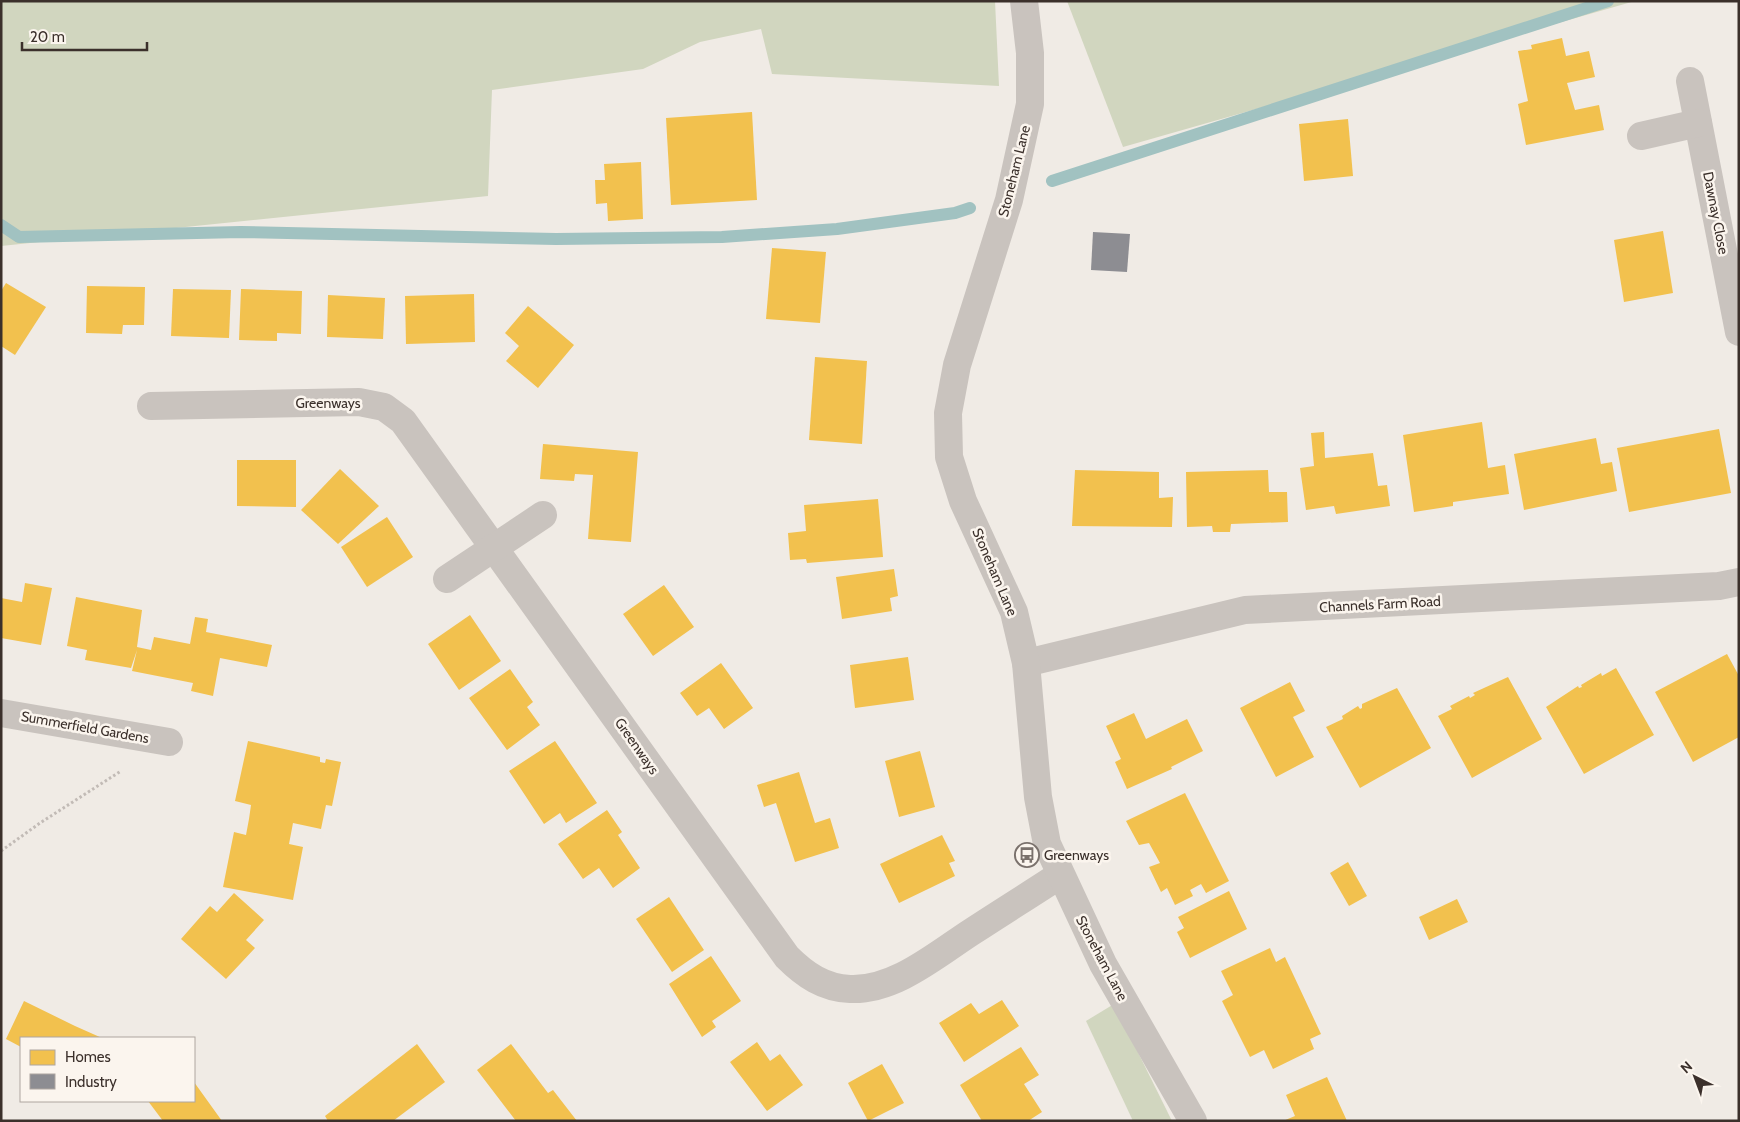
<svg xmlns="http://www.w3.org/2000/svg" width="1740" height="1122" viewBox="0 0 1740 1122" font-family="Cabin,sans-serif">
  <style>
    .green { fill: #d1d6bf }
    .homes { fill: #f2c14e }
    .industry { fill: #8d8d92 }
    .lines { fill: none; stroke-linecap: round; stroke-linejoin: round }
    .stream { stroke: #a1c2c1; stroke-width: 12 }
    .path { stroke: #c2bbb6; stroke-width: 3; stroke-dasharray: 2.5 2.5; stroke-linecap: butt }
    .minor { stroke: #c9c3be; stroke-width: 28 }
    .tertiary { stroke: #c9c3be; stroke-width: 28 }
    .labels { text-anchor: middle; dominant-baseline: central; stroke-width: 5; stroke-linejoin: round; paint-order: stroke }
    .street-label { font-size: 14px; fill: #3b302b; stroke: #fbf5ee }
    .poi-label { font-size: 14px; fill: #3b302b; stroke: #fbf5ee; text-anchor: start }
  </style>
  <rect width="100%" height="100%" fill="#f0ebe5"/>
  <g class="green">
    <path d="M1 1H995L999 86 772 74 761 29 700 42 643 69 492 90 488 196 1 246Z"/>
    <path d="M1067 1H1635L1123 147Z"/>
    <path d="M1114 1004 1172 1121H1133L1086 1021Z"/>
  </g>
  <g class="homes">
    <path d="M1562 38 1566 56 1589 51 1595 77 1567 83 1575 110 1599 105 1604 130 1526 145 1518 104 1528 101 1518 51 1532 49 1531 45Z"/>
    <path d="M752 112 757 200 671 205 666 118Z"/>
    <path d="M1348 119 1353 176 1304 181 1299 124Z"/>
    <path d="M641 162 643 219 608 221 607 203 596 204 595 180H605L604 164Z"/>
    <path d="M1663 231 1673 293 1624 302 1614 240Z"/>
    <path d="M772 248 826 252 820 323 766 319Z"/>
    <path d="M6 283 46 307 15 355 1 346V291Z"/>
    <path d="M87 286 145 287 144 325H123L122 334 86 333Z"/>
    <path d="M173 289 231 290 229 338 171 336Z"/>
    <path d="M241 289 302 291 301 334 277 333V341L239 340Z"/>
    <path d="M474 294 475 342 406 344 405 296Z"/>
    <path d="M328 295 385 298 383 339 327 337Z"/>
    <path d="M528 306 574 345 538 388 506 361 519 346 505 333Z"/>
    <path d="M815 357 867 361 862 444 809 440Z"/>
    <path d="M1482 422 1488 468 1505 465 1509 494 1453 502V506L1414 512 1403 435Z"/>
    <path d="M1719 429 1731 493 1629 512 1617 448Z"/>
    <path d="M1324 432 1325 458 1373 453 1378 486 1387 485 1390 506 1336 514 1334 506 1306 510 1300 468 1314 466 1311 433Z"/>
    <path d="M1596 438 1601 464 1612 462 1617 491 1524 510 1514 454Z"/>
    <path d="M543 444 638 452 631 542 588 539 593 475 575 474 574 481 540 479Z"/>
    <path d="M237 460H296V507L237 506Z"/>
    <path d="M340 469 379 506 338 544 301 510Z"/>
    <path d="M1075 470 1159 472V498L1173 497 1172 527 1072 526Z"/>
    <path d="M1268 470 1269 492H1287L1288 522 1231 524 1230 532H1213L1212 526 1187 527 1186 472Z"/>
    <path d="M878 499 883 557 807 563 806 559 790 560 788 533 806 531 804 505Z"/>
    <path d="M387 517 413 557 367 587 341 547Z"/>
    <path d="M894 569 898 596 890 598 892 611 842 619 836 577Z"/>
    <path d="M25 583 52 588 41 645 1 638V598L22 602Z"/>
    <path d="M664 585 694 627 653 656 623 614Z"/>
    <path d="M76 597 142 610 137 647 151 650 154 637 190 644 195 617 208 619 206 632 272 645 267 667 220 658 213 696 191 691 193 683 132 671 137 650 131 668 85 660 87 650 67 646Z"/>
    <path d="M470 615 501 661 459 690 428 644Z"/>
    <path d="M1727 654 1739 676V737L1693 762 1655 692Z"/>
    <path d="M908 657 914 700 855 708 850 665Z"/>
    <path d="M721 663 753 708 724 729 709 708 697 716 680 693Z"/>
    <path d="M1616 668 1654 735 1584 774 1546 707 1578 686 1579 688 1582 687 1581 685 1601 673 1602 676Z"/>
    <path d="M510 669 533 702 527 707 540 725 507 750 469 698Z"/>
    <path d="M1508 677 1542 739 1472 778 1438 716 1452 709 1450 706 1469 696 1470 698 1475 695 1473 693Z"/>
    <path d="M1290 682 1305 711 1293 717 1314 757 1276 777 1240 708Z"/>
    <path d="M1397 688 1431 748 1360 788 1326 727 1343 719 1342 716 1358 706 1360 709 1362 708V704Z"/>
    <path d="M1134 713 1146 739 1187 719 1203 751 1171 767 1172 769 1127 789 1115 762 1121 759 1106 726Z"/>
    <path d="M248 741 320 757V762L325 763 326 759 341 762 332 806 326 805 321 829 293 823 289 844 303 847 293 900 223 887 234 832 246 835 249 819 251 805 235 801Z"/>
    <path d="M555 741 597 803 566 823 560 813 544 824 509 771Z"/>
    <path d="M920 751 935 807 899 817 885 761Z"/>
    <path d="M799 772 815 823 830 818 839 848 795 862 776 803 764 807 757 785Z"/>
    <path d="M1185 793 1229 881 1206 893 1201 884 1190 890 1193 896 1175 905 1167 888 1161 892 1149 867 1160 863 1149 843 1139 845 1126 821Z"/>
    <path d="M607 810 622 832 618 835 640 868 613 888 599 868 583 879 558 844Z"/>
    <path d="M942 835 955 861 949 863 955 876 899 903 880 864Z"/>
    <path d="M1348 862 1367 896 1349 906 1330 873Z"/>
    <path d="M1229 891 1247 929 1190 958 1177 932 1184 928 1178 917Z"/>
    <path d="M234 893 264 920 246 940 255 948 226 979 181 939 210 906 217 912Z"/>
    <path d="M669 897 704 950 672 972 636 919Z"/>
    <path d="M1457 899 1468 922 1429 940 1419 917Z"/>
    <path d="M1270 948 1276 962 1285 957 1321 1034 1310 1039 1314 1049 1273 1069 1264 1050 1250 1057 1222 1001 1233 995 1221 971Z"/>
    <path d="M711 956 741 1001 712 1021 716 1027 702 1037 669 984Z"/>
    <path d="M1002 1000 1019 1026 964 1062 939 1023 971 1003 979 1014Z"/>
    <path d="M24 1001 75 1026 102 1038H21V1047L6 1039Z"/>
    <path d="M757 1042 770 1061 780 1054 803 1085 767 1111 730 1062Z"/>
    <path d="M417 1044 445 1082 393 1121H328L325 1116Z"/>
    <path d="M511 1044 548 1093 553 1090 577 1121H516L477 1070Z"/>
    <path d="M1021 1047 1039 1075 1024 1084 1042 1112 1028 1121H982L960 1085Z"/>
    <path d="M882 1064 904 1103 868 1121 848 1083Z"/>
    <path d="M1327 1077 1347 1121H1283L1295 1116 1286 1095Z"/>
    <path d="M194 1082 222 1121H163L148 1101H194Z"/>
  </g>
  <path class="industry" d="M1093 232 1130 234 1127 272 1091 270Z"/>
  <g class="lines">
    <g class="stream">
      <path d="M1052 181 1608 1"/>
      <path d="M1 225 19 237 241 232 556 239 722 237 837 229 955 213 970 208"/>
    </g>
    <path class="path" d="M1 851 40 823 121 771"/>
    <g class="minor">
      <path d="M1690 81 1739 332"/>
      <path d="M1641 136 1698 123"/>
      <path d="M151 406 359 402 384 407 403 421 787 957C805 975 824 988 850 989 895 991 937 954 973 931 1002 912 1031 894 1060 875"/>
      <path d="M447 579 543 515"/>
      <path d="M1026 663 1245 610 1719 586 1739 582"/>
      <path d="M1 713 169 742"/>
    </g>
    <path class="tertiary" d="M1024 1 1030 53V104L1009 200 957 365 948 413 949 457 963 501 1014 612 1026 663 1038 797 1047 844 1103 964 1193 1121"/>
  </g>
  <defs>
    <symbol id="bus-ring" viewBox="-11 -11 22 22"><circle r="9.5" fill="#fbf5ee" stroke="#7a716c" stroke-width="1.5"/><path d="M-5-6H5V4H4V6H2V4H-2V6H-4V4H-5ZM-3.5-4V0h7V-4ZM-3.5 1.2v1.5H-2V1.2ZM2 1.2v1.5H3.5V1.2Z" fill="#7a716c"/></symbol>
  </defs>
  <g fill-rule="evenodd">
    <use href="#bus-ring" x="1013" y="841" width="28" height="28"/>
  </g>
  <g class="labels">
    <g class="street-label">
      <text transform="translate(1014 171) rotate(-76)">Stoneham Lane</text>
      <text transform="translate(1716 213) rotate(79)">Dawnay Close</text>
      <text x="328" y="403">Greenways</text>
      <text transform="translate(995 572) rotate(67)">Stoneham Lane</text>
      <text transform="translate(1380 604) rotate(-3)">Channels Farm Road</text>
      <text transform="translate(85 727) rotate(10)">Summerfield Gardens</text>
      <text transform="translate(637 746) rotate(55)">Greenways</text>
      <text transform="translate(1102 958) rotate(62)">Stoneham Lane</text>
    </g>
    <g class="poi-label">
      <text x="1044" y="855">Greenways</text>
    </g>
  </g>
  <rect width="1740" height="1122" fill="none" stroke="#3b302b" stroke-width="5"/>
  <rect x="20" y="1037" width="175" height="65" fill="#fbf5ee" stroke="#aea6a0"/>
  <rect x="30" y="1050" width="25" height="15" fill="#f2c14e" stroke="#aea6a0"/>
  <text x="65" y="1062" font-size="15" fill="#3b302b">Homes</text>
  <rect x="30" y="1074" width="25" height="15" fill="#8d8d92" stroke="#aea6a0"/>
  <text x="65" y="1087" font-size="15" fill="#3b302b">Industry</text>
  <g transform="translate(1695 1077) rotate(318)" stroke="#fbf5ee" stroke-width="4" paint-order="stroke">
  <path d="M0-4L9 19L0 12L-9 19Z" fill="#3b302b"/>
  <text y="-8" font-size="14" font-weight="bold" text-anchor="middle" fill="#3b302b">N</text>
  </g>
  <path d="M22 42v8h125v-8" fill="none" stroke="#3b302b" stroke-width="2.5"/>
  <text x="30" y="42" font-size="15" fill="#3b302b" stroke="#fbf5ee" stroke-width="4" paint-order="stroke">20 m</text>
</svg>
